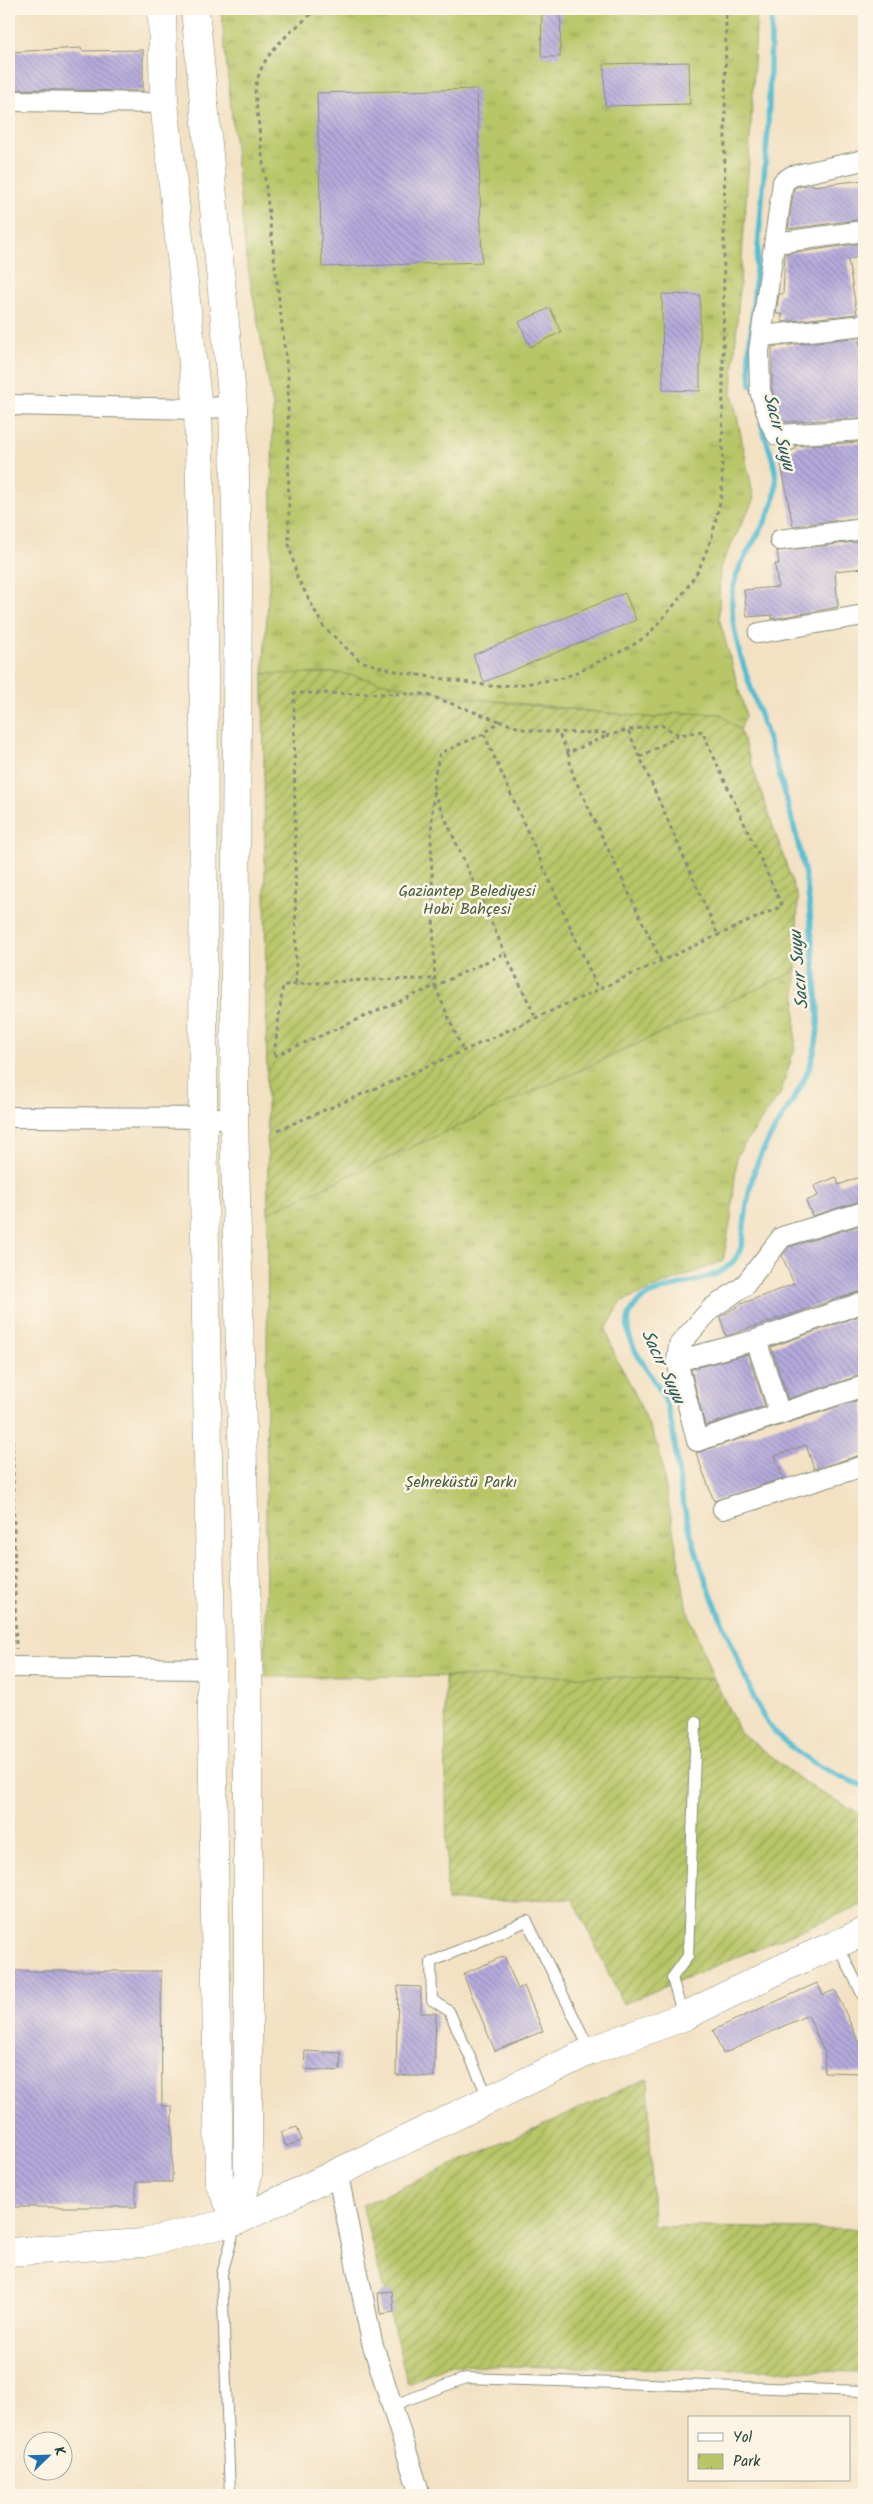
<svg xmlns="http://www.w3.org/2000/svg" width="873" height="2504" viewBox="0 0 873 2504" font-family="Kalam,sans-serif">
  <style>
    .park { fill: url(#park-tufts); stroke: #6c824e }
    .garden { fill: url(#garden-furrows); stroke: #6c824e }
    .lines { fill: none; stroke-linecap: round; stroke-linejoin: round }
    .stream { stroke: #55bdd2; stroke-width: 5.5 }
    .building { fill: url(#building-back-hatch) }
    .lane-casing { stroke: #898f7c; stroke-width: 12 }
    .street-casing { stroke: #898f7c; stroke-width: 22 }
    .secondary-casing { stroke: #898f7c; stroke-width: 29 }
    .path { stroke: #898f7c; stroke-width: 3; stroke-dasharray: 4 4; stroke-linecap: butt }
    .lane { stroke: #fff; stroke-width: 10 }
    .street { stroke: #fff; stroke-width: 20 }
    .secondary { stroke: #fff; stroke-width: 28 }
    .labels { text-anchor: middle; dominant-baseline: central; stroke-width: 5; stroke-linejoin: round; paint-order: stroke }
    .park-label { font-size: 16px; fill: #455f41; stroke: #fcf5e5 }
    .water-label { font-size: 18px; font-style: italic; fill: #2c5d5c; stroke: #fcf5e5 }
  </style>
  <defs>
    <pattern id="park-tufts" width="24" height="20" patternUnits="userSpaceOnUse" patternTransform="scale(1.25)"><rect width="24" height="20" fill="#b8c668"/><path d="M3 7l-1-3M5 7V3M7 7l1-3M15 17l-1-3M17 17v-4M19 17l1-3" fill="none" stroke="#95a256"/></pattern>
    <pattern id="garden-furrows" width="10" height="10" patternUnits="userSpaceOnUse" patternTransform="scale(1.25)"><rect width="10" height="10" fill="#b8c668"/><path d="M-1 1l2-2M0 10L10 0M9 11l2-2" fill="none" stroke="#95a256"/></pattern>
    <pattern id="building-back-hatch" width="6" height="6" patternUnits="userSpaceOnUse" patternTransform="scale(1.25)"><rect width="6" height="6" fill="#b5aadc"/><path d="M-1 5l2 2M0 0l6 6M5-1l2 2" fill="none" stroke="#938cb3"/></pattern>
  </defs>
  <rect width="100%" height="100%" fill="#fcf5e5"/>
  <filter id="ink" filterUnits="userSpaceOnUse"><feTurbulence type="fractalNoise" baseFrequency=".02" numOctaves="2"/><feDisplacementMap in="SourceGraphic" scale="10" xChannelSelector="R" yChannelSelector="G"/><feConvolveMatrix kernelMatrix="1 2 1 2 8 2 1 2 1" color-interpolation-filters="sRGB"/></filter>
  <filter id="wash" filterUnits="userSpaceOnUse"><feTurbulence type="fractalNoise" baseFrequency=".0096" numOctaves="4" result="noise"/><feDisplacementMap in="SourceGraphic" scale="20" xChannelSelector="R" yChannelSelector="G"/><feGaussianBlur stdDeviation="1.12" result="paint"/><feColorMatrix in="noise" values="0 0 0 0 0 0 0 0 0 0 0 0 0 0 0 0 0 1.4 0 .05"/><feComposite in="paint" operator="in"/></filter>
  <g filter="url(#wash)">
    <rect width="100%" height="100%" fill="#f3e1c3"/>
    <g class="park">
      <path d="M221 9H757L749 160 732 392 754 499 720 567 719 618 746 715 740 730 720 714 676 713 655 718 469 698 379 683 342 673 263 674 271 556 273 407 246 256Z"/>
      <path d="M796 971 795 1048 780 1094 737 1155 731 1219 723 1261 622 1301 606 1329 615 1356 633 1389 659 1449 687 1610 714 1679 552 1676 265 1677 268 1213Z"/>
    </g>
    <g class="garden">
      <path d="M343 673C444 700 551 707 655 718L676 713 720 714 740 730 798 899 796 971 268 1213 263 674Z"/>
      <path d="M553 1676 714 1679 740 1732 803 1782 864 1816V1904L623 2004 573 1899 447 1901 445 1677Z"/>
      <path d="M648 2078 653 2226 864 2230V2372L448 2365 408 2384 362 2205Z"/>
    </g>
    <g class="lines">
      <g class="stream">
        <path d="M751 386 749 354 768 129 772 9"/>
        <path d="M761 423C766 443 777 464 776 484 775 529 729 557 732 606 733 638 744 667 754 697 766 732 777 766 787 801 795 831 804 862 808 893 811 916 811 939 814 963 817 999 823 1026 811 1063 798 1101 770 1129 756 1166 750 1183 747 1202 745 1219 743 1230 744 1241 740 1250 723 1296 636 1273 628 1321 624 1347 658 1379 667 1405 676 1434 676 1467 682 1497 693 1554 715 1606 738 1659 748 1683 756 1709 772 1729 796 1756 831 1774 864 1786"/>
      </g>
    </g>
    <g id="blocks">
      <g class="building">
        <path d="M542 9H561L560 57H541Z"/>
        <path d="M81 48 82 51 143 50V91L9 89V52Z"/>
        <path d="M689 62 690 104 605 106 604 64Z"/>
        <path d="M477 89 482 262 322 267 317 93Z"/>
        <path d="M864 180V219L788 229 794 189 797 187 813 184V186Z"/>
        <path d="M864 243V255L848 260 857 314 782 322V314H776L779 294H783L785 254Z"/>
        <path d="M662 294 700 295V391L663 390Z"/>
        <path d="M550 308 561 332 530 347 519 322Z"/>
        <path d="M861 337 862 341H859L864 367V418L783 422 772 389V347Z"/>
        <path d="M864 442V517L793 526 779 453 796 449 795 446Z"/>
        <path d="M864 541V568L835 571 838 607 772 619V615L747 617 744 590 778 587 775 564H779L777 551Z"/>
        <path d="M625 593 636 620 484 682 473 655Z"/>
        <path d="M864 1175V1200L812 1216 806 1201 818 1196 814 1186 836 1177 839 1185Z"/>
        <path d="M864 1224V1290L726 1336 720 1317 741 1304 794 1284 782 1256 789 1247Z"/>
        <path d="M864 1314V1374L788 1399 771 1347Z"/>
        <path d="M748 1354 765 1406 705 1426 691 1369Z"/>
        <path d="M864 1398V1454L814 1469 806 1445 775 1456 783 1478 714 1501 696 1453Z"/>
        <path d="M504 1956 518 1989 524 1986 543 2031 495 2051 463 1974Z"/>
        <path d="M9 1971H161L162 2106H172V2182H136V2207H9Z"/>
        <path d="M817 1983 823 1995 835 1990 864 2053V2073L824 2072 825 2054 808 2015 723 2054 713 2030Z"/>
        <path d="M398 1986 421 1987V2013H436L434 2077 396 2075Z"/>
        <path d="M305 2051 341 2053 340 2071 304 2069Z"/>
        <path d="M297 2127 302 2141 286 2146 281 2132Z"/>
        <path d="M392 2291 394 2312 380 2314 378 2293Z"/>
      </g>
    </g>
  </g>
  <g filter="url(#ink)">
    <use href="#blocks" fill-opacity="0" stroke="#898f7c" stroke-width="1"/>
    <g class="lines">
      <defs>
        <g id="lane">
          <path d="M838 1945 864 1998"/>
          <path d="M683 2016 672 1978 688 1956 696 1722"/>
          <path d="M489 2099 449 2011 432 2000 431 1962 527 1921 590 2050"/>
          <path d="M391 2406 466 2378 864 2391"/>
          <path d="M230 2495 222 2274 236 2224"/>
        </g>
        <g id="street">
          <path d="M9 101 164 103"/>
          <path d="M864 160 792 176 783 182 759 351 760 391 770 422 777 435 864 430"/>
          <path d="M775 243 864 231"/>
          <path d="M762 336 864 325"/>
          <path d="M9 405 198 409 233 406"/>
          <path d="M780 540 864 529"/>
          <path d="M759 633 864 615"/>
          <path d="M9 1117 234 1118"/>
          <path d="M864 1212 782 1237 744 1286 712 1308 679 1345 677 1361 697 1441 864 1386"/>
          <path d="M756 1340 780 1414"/>
          <path d="M677 1361 756 1340 864 1302"/>
          <path d="M723 1509 864 1466"/>
          <path d="M9 1667 212 1669"/>
          <path d="M337 2171 372 2342 420 2495"/>
        </g>
        <g id="secondary">
          <path d="M162 9 164 103 198 409 204 637 203 1118 219 2182 237 2221"/>
          <path d="M195 9 233 406 238 584 234 1118 248 1663V2174L237 2221"/>
          <path d="M9 2252 143 2243 237 2221 590 2051 683 2017 782 1968 864 1932"/>
        </g>
      </defs>
      <use href="#lane" class="lane-casing"/>
      <use href="#street" class="street-casing"/>
      <use href="#secondary" class="secondary-casing"/>
      <g class="path">
        <path d="M317 9C290 33 258 54 255 93L288 377 289 544 297 577 323 626 360 661 399 672 490 686 517 685 564 678 630 647 648 635 681 597 699 569 712 537 722 493 726 9"/>
        <path d="M499 721 523 729 548 732 605 733 606 736 568 753 558 732"/>
        <path d="M484 734 598 989"/>
        <path d="M606 736 628 730 718 935"/>
        <path d="M568 753 573 775 661 961"/>
        <path d="M640 757 678 736"/>
        <path d="M433 791 505 953"/>
        <path d="M296 983 294 693 425 694 499 721 484 734 440 753 434 777 431 838 435 986 505 953 536 1018"/>
        <path d="M274 1055 283 985 364 980 434 979"/>
        <path d="M274 1056 435 986 463 1051"/>
        <path d="M278 1130 463 1051 782 906 702 731 679 735 661 725 628 730"/>
        <path d="M9 1232 16 1649"/>
      </g>
      <use href="#lane" class="lane"/>
      <use href="#street" class="street"/>
      <use href="#secondary" class="secondary"/>
    </g>
  </g>
  <g class="labels">
    <g class="park-label">
      <text x="467" y="891">Gaziantep Belediyesi<tspan x="467" dy="18">Hobi Bahçesi</tspan></text>
      <text x="461" y="1482">Şehreküstü Parkı</text>
    </g>
    <g class="water-label">
      <text transform="translate(778 432) rotate(75)">Sacır Suyu</text>
      <text transform="translate(800 970) rotate(-95)">Sacır Suyu</text>
      <text transform="translate(662 1367) rotate(65)">Sacır Suyu</text>
    </g>
  </g>
  <rect width="873" height="2504" fill="none" stroke="#fcf5e5" stroke-width="30"/>
  <rect x="688" y="2416" width="162" height="65" fill="#fcf5e5" stroke="#a4ab9e"/>
  <rect x="698" y="2433" width="25" height="8" fill="#ffffff" stroke="#a4ab9e"/>
  <text x="733" y="2442" font-size="15" fill="#1f3d34">Yol</text>
  <rect x="698" y="2454" width="25" height="15" fill="url(#park-tufts)" stroke="#a4ab9e"/>
  <text x="733" y="2466" font-size="15" fill="#1f3d34">Park</text>
  <g transform="translate(48 2456) rotate(67)"><circle r="24" fill="#fcf5e5" stroke="#a4ab9e"/>
  <path d="M0-4L9 19L0 12L-9 19Z" fill="#1f6fb2"/>
  <text y="-8" font-size="14" font-weight="bold" text-anchor="middle" fill="#1f3d34">K</text>
  </g>
</svg>
